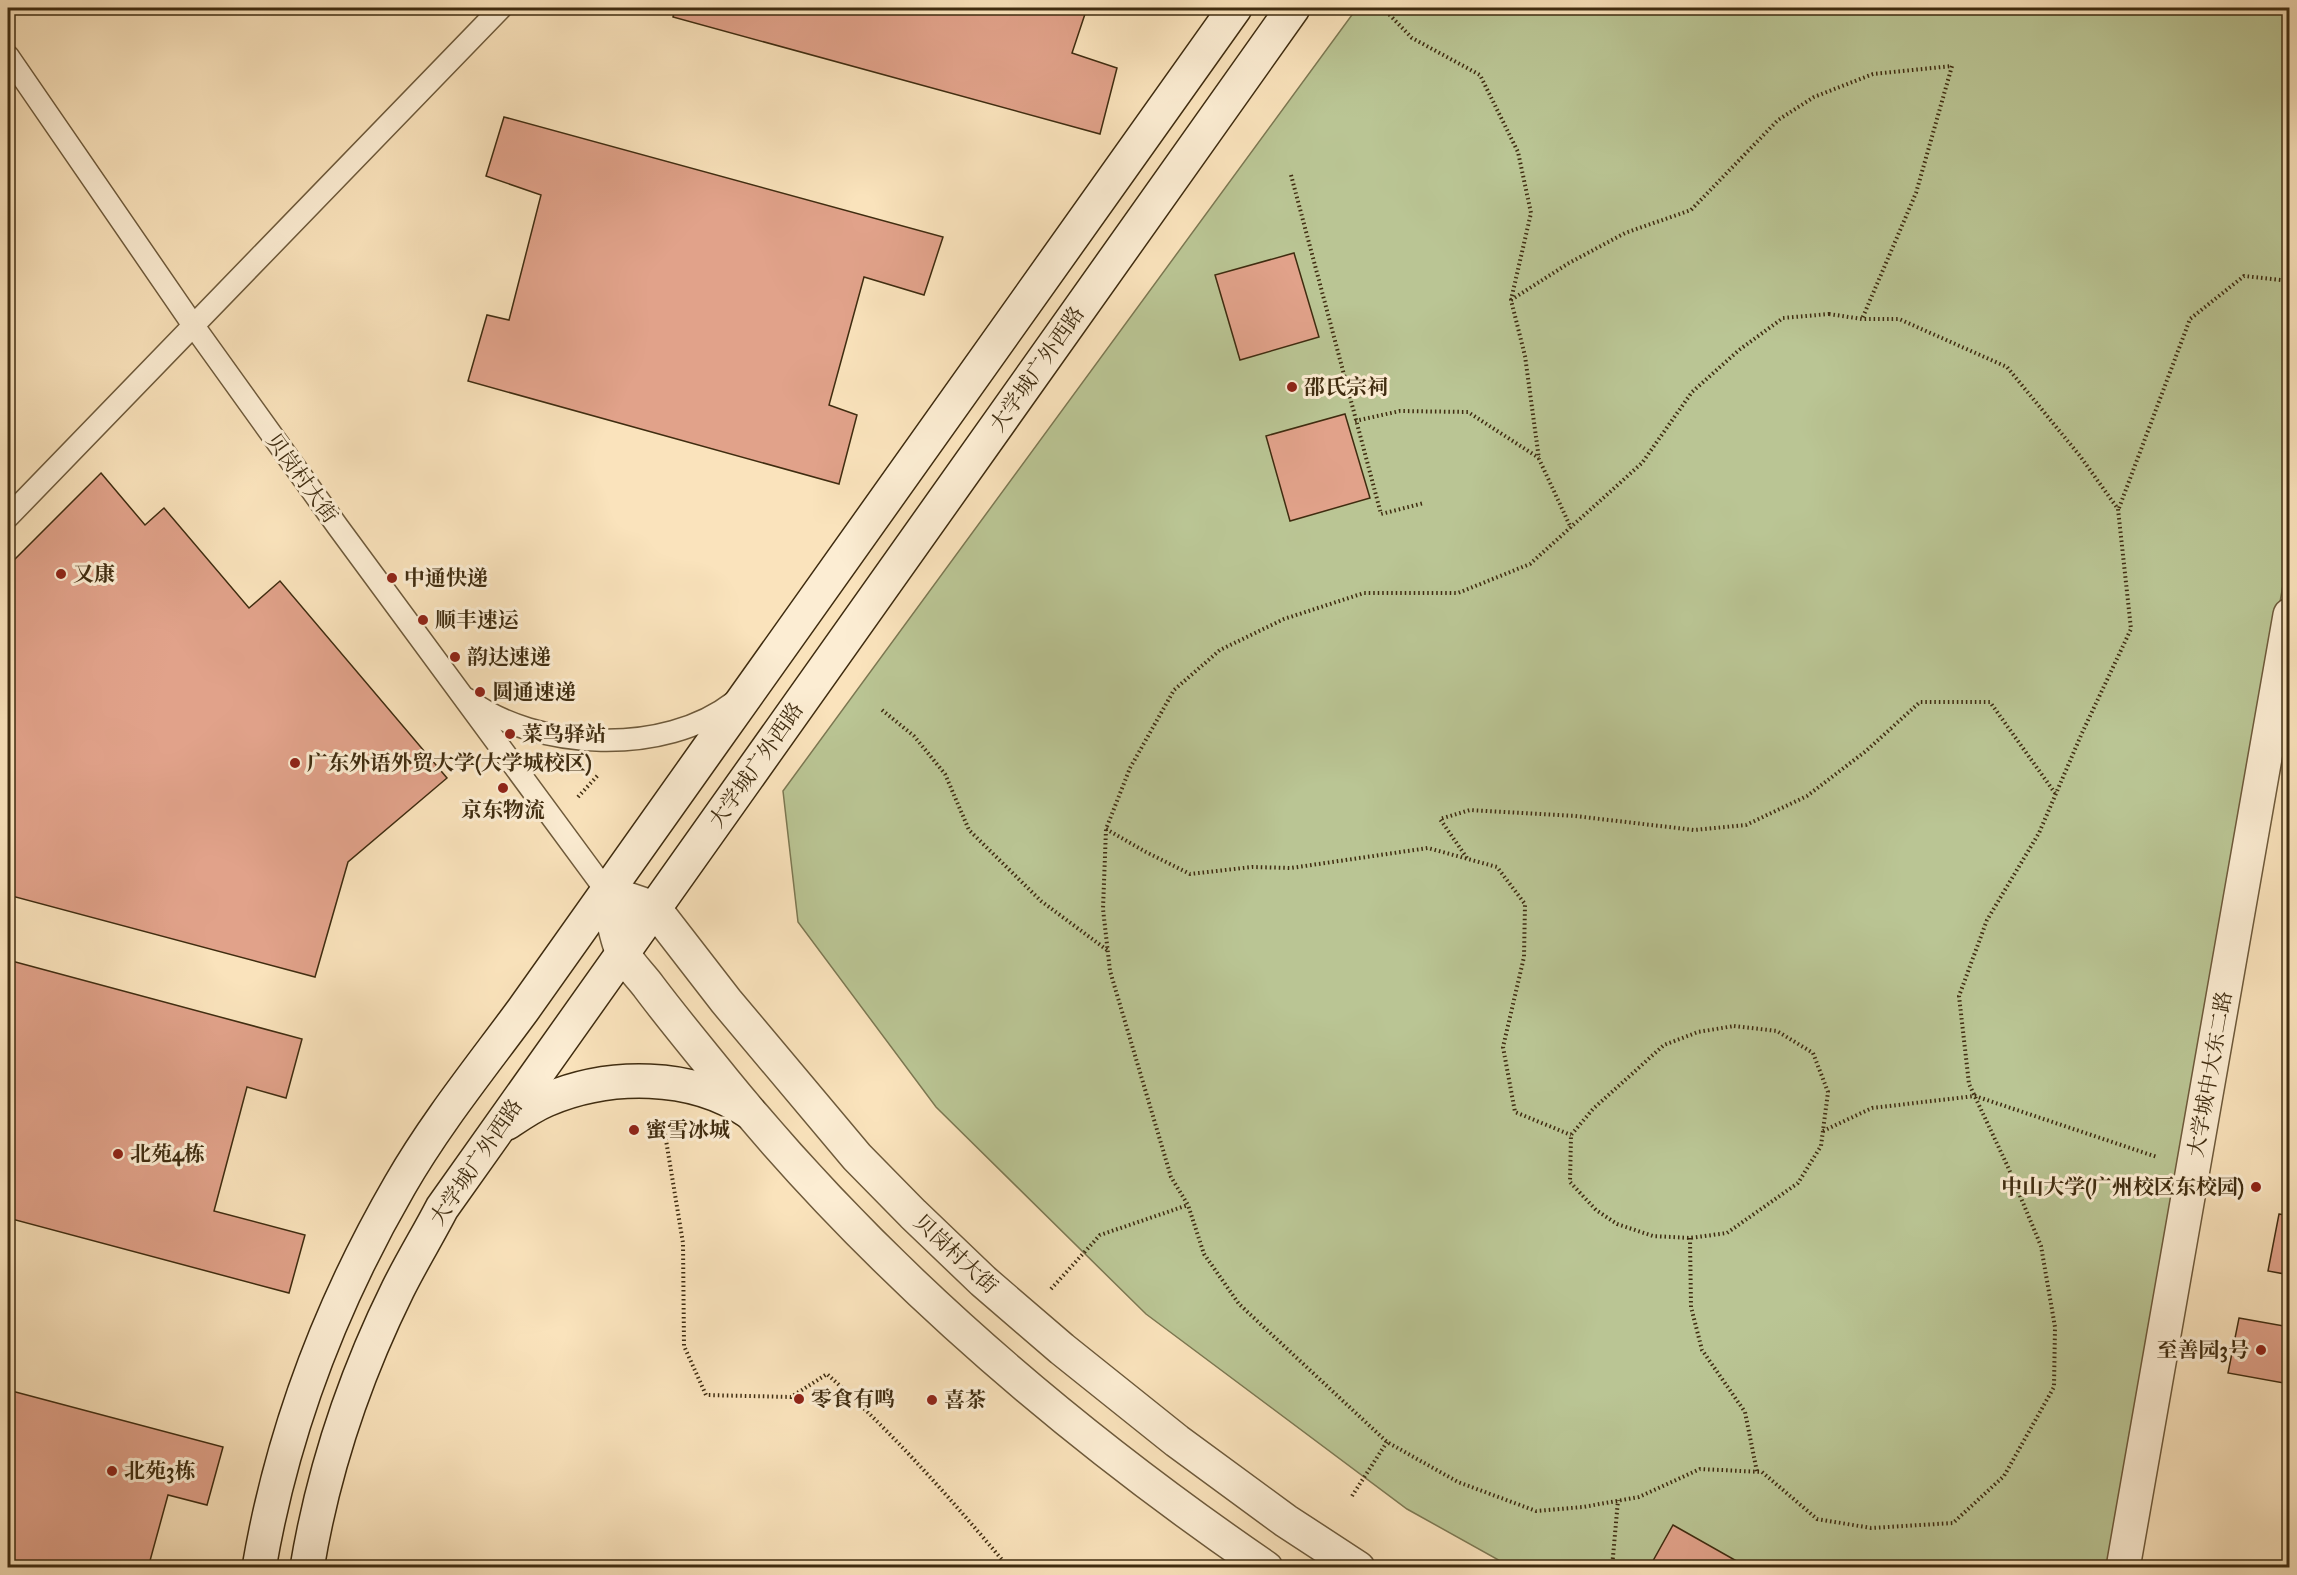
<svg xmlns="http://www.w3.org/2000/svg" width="2297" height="1575" viewBox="0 0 2297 1575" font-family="'IM FELL Great Primer','Noto Serif SC',serif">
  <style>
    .green { fill: #bac594; stroke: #7c7852; stroke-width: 1.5 }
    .building { fill: #e1a28a; stroke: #3f2c10; stroke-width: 1.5 }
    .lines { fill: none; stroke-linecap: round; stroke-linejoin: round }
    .service-casing { stroke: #6e5a3b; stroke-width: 24 }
    .tertiary-casing { stroke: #6e5a3b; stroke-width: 36 }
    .secondary-casing { stroke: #3f2c10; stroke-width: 36 }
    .path { stroke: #3f2c10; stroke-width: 4; stroke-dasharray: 1.5 3; stroke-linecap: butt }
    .service { stroke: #fcedd3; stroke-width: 21 }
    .tertiary { stroke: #fcedd3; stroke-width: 33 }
    .secondary { stroke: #fcedd3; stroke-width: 33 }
    .poi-dot { fill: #8f2418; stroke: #fcedd3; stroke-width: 2 }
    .labels { text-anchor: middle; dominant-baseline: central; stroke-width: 6; stroke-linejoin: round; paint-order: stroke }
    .street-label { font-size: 21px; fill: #3f2c10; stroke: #fcedd3 }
    .poi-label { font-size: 21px; font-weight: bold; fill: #3f2c10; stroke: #fcedd3; text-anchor: start }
  </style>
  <rect width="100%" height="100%" fill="#fae3bc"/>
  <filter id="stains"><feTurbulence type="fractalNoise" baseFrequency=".00333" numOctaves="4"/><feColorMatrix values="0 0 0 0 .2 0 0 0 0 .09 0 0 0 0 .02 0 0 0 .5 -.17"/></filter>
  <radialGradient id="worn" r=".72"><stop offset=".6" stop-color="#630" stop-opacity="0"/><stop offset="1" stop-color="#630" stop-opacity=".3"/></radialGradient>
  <path class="green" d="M1357 8H2289V551L2110 1567H1511L1407 1509 1146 1314 936 1107 798 922 783 791Z"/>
  <g class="building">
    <path d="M675 8H1087L1072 53 1117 68 1100 134 673 17Z"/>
    <path d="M504 117 943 237 924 295 864 277 829 405 857 415 839 484 468 381 487 315 509 320 541 195 486 176Z"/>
    <path d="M1294 253 1319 337 1240 360 1215 275Z"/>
    <path d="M1345 414 1370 498 1290 521 1266 436Z"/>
    <path d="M101 473 145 525 164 508 249 608 280 581 447 778 348 862 315 977 8 895V566Z"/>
    <path d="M8 960 302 1039 286 1098 247 1087 214 1211 305 1235 289 1293 8 1218Z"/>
    <path d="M2279 1214 2290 1216V1275L2268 1271Z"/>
    <path d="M2239 1318 2290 1327V1384L2228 1373Z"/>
    <path d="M8 1390 223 1447 207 1505 168 1495 148 1568H8Z"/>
    <path d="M1673 1525 1749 1568H1649Z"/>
  </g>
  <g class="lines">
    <defs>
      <g id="service">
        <path d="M8 56 193 325 338 527 607 892"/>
        <path d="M8 517 501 8"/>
        <path d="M467 699C537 751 665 756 734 702"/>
      </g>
      <g id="tertiary">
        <path d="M607 892 654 908 726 1001 857 1157 913 1214 983 1281 1062 1349 1177 1441 1286 1521 1358 1568"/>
        <path d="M607 892C612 910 615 937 623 953 629 965 641 976 649 987 673 1019 699 1050 724 1081 878 1270 1065 1430 1266 1568"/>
        <path d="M2123 1568 2290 615"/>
      </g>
      <g id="secondary">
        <path d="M507 1123C519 1115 532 1106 546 1100 609 1073 692 1073 749 1112"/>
        <path d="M259 1568C282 1433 331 1304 400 1185 435 1124 481 1067 523 1010 584 924 645 838 706 752 882 504 1058 256 1235 8"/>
        <path d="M307 1568C323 1471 355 1376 398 1289 412 1261 428 1235 442 1208L1293 8"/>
      </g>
    </defs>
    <use href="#service" class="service-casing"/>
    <use href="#tertiary" class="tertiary-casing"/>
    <use href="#secondary" class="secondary-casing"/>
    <g class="path">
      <path d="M1383 8 1412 38 1480 75 1518 152 1531 213 1511 300 1525 356 1539 459 1571 528"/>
      <path d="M1291 175 1381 514 1424 503"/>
      <path d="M1511 300 1569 263 1625 233 1691 210 1778 120 1814 97 1873 74 1952 66 1916 193 1862 319"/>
      <path d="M1829 314 1862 319H1899L2007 367 2080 456 2118 509 2131 629 2082 733 2039 833 1987 920 1959 996 1969 1084 2008 1167 2041 1246 2055 1327 2054 1387 2004 1476 1953 1523 1871 1528 1817 1519 1762 1472 1700 1469 1639 1497 1583 1507 1536 1511 1458 1482 1387 1442 1239 1304 1204 1254 1188 1205 1171 1177 1110 971 1103 909 1106 829 1130 768 1174 690 1220 650 1284 619 1364 593H1458L1530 564 1642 463 1692 392 1739 350 1783 318Z"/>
      <path d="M1355 421 1400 411 1468 412 1539 458"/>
      <path d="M2119 508 2190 319 2244 276 2290 281"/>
      <path d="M882 710 914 736 945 774 969 830 1041 901 1107 950"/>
      <path d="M578 797 599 774"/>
      <path d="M1106 829 1146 852 1190 874 1252 867 1291 868 1428 848 1497 867 1525 904 1524 957 1503 1047 1515 1112 1571 1135"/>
      <path d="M1467 858 1440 819 1470 810 1575 816 1694 830 1746 825 1807 796 1866 751 1920 702H1990L2055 793"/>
      <path d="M1734 1026 1777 1031 1813 1053 1828 1092 1821 1146 1798 1183 1727 1233 1690 1238 1653 1236 1617 1224 1596 1210 1570 1182 1571 1135 1593 1109 1664 1045 1698 1032Z"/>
      <path d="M1823 1131 1872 1108 1975 1096 2157 1157"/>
      <path d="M665 1134 683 1243 684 1346 706 1395 791 1397 827 1374C893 1433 952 1500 1009 1568"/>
      <path d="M1690 1238 1691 1307 1702 1350 1745 1412 1757 1472"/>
      <path d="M1051 1289 1100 1235 1188 1205"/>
      <path d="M1352 1496 1387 1442"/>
      <path d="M1048 1568 1050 1565 1051 1568"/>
      <path d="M1612 1568 1618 1500"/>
    </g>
    <use href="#service" class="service"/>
    <use href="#tertiary" class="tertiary"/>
    <use href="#secondary" class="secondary"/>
  </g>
  <g class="poi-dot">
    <circle cx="1292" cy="387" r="6"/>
    <circle cx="61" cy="574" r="6"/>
    <circle cx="392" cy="578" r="6"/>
    <circle cx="423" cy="620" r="6"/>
    <circle cx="455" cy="657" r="6"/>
    <circle cx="480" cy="692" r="6"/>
    <circle cx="510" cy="734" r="6"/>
    <circle cx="295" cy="763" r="6"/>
    <circle cx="503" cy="788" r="6"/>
    <circle cx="634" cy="1130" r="6"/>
    <circle cx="118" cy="1154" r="6"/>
    <circle cx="2256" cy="1187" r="6"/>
    <circle cx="2261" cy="1350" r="6"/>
    <circle cx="799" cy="1399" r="6"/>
    <circle cx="932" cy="1400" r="6"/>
    <circle cx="112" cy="1471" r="6"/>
  </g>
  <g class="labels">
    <g class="street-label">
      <text transform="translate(1037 369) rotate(-55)">大学城广外西路</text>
      <text transform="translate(302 478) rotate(54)">贝岗村大街</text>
      <text transform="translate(756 765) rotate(-55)">大学城广外西路</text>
      <text transform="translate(2210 1074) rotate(-80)">大学城中大东二路</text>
      <text transform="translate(476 1162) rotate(-56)">大学城广外西路</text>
      <text transform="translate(956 1254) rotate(43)">贝岗村大街</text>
    </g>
    <g class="poi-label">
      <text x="1304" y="387">邵氏宗祠</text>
      <text x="73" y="574">又康</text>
      <text x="404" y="578">中通快递</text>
      <text x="435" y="620">顺丰速运</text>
      <text x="467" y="657">韵达速递</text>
      <text x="492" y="692">圆通速递</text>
      <text x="522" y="734">菜鸟驿站</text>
      <text x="307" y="763">广东外语外贸大学(大学城校区)</text>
      <text x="503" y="810" text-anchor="middle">京东物流</text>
      <text x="646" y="1130">蜜雪冰城</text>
      <text x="130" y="1154">北苑4栋</text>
      <text x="2244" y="1187" text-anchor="end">中山大学(广州校区东校园)</text>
      <text x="2249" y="1350" text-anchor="end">至善园3号</text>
      <text x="811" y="1399">零食有鸣</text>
      <text x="944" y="1400">喜茶</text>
      <text x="124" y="1471">北苑3栋</text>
    </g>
  </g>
  <rect width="2297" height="1575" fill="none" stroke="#fae3bc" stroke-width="30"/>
  <rect x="9" y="9" width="2279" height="1557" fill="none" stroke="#3f2c10" stroke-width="3"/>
  <rect x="15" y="15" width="2267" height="1545" fill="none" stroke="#3f2c10" stroke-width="1.5"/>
  <rect width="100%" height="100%" filter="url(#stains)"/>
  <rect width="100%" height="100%" fill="url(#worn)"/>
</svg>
